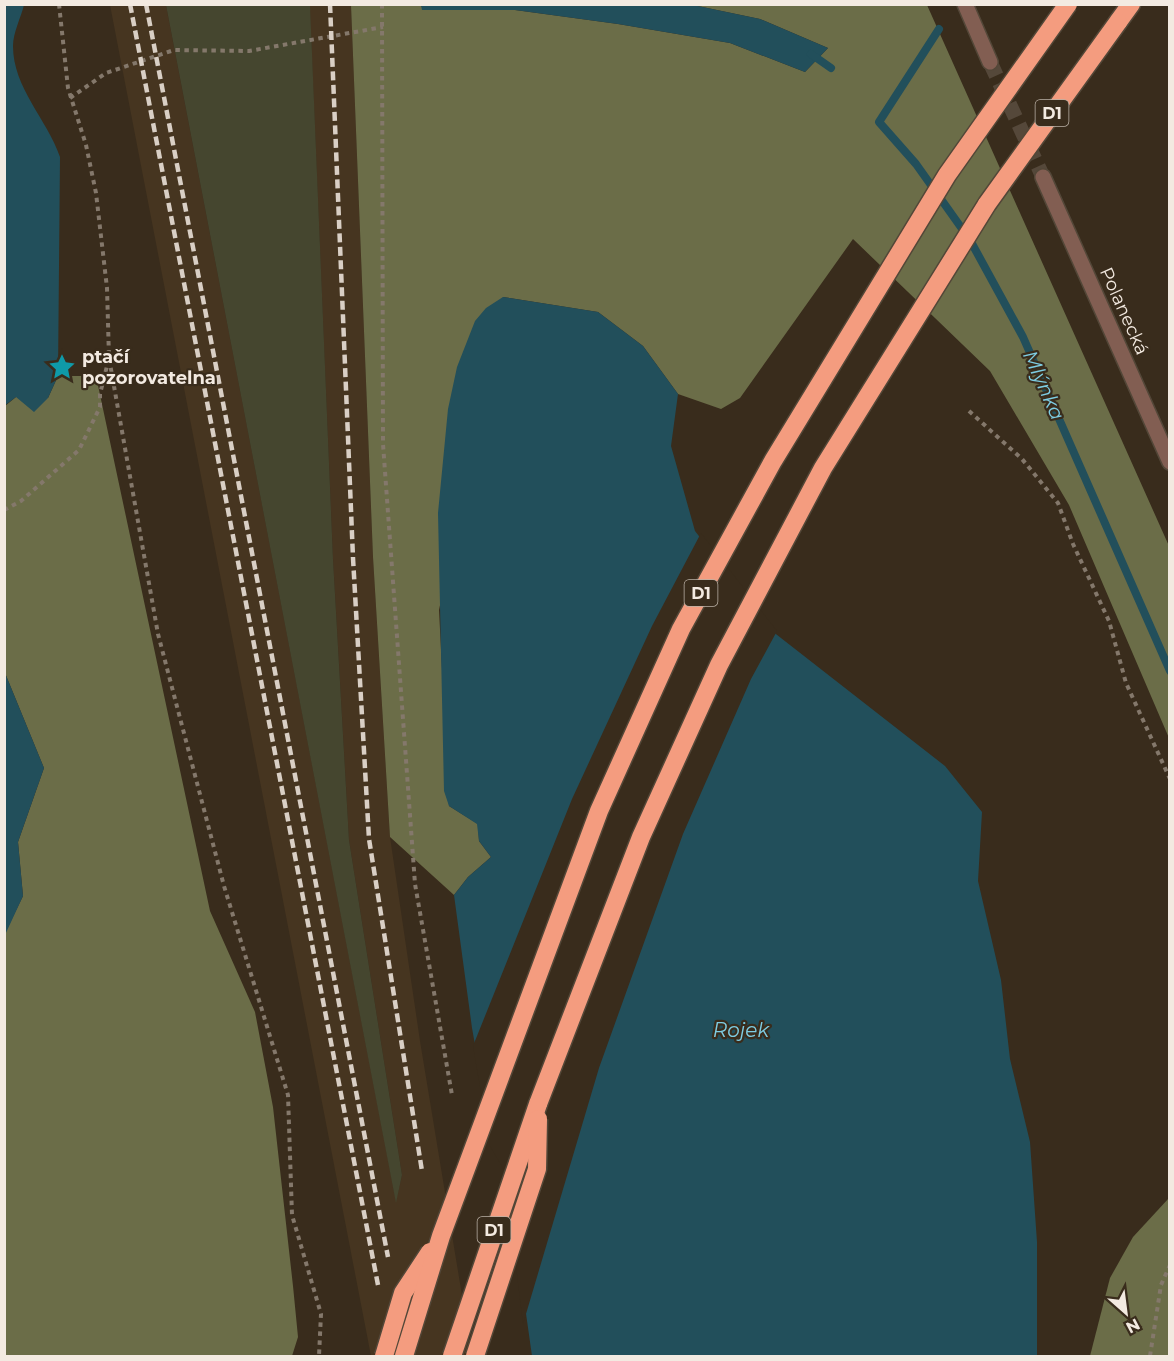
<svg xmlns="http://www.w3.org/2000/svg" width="1174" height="1361" viewBox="0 0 1174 1361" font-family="Montserrat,sans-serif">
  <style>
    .built { fill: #463520 }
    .green { fill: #45462f }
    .forest { fill: #6b6d48 }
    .water { fill: #224f5b }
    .pier { fill: #392c1c }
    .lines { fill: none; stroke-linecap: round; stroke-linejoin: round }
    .stream { stroke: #224f5b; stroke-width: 8 }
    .tertiary-tunnel { stroke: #55483a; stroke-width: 15; stroke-dasharray: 15 8; stroke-linecap: butt }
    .tertiary-casing { stroke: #534738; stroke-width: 18 }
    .motorway-casing { stroke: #534738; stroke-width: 21 }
    .path { stroke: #84786b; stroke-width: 4; stroke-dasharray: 4.5 4.5; stroke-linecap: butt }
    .tertiary { stroke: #825e52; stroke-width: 15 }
    .motorway { stroke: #f49c7f; stroke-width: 18 }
    .rail { stroke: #d9cfc5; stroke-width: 4.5; stroke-dasharray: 9 4.5; stroke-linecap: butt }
    .motorway-bridge-casing { stroke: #534738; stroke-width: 21; stroke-linecap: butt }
    .motorway-bridge { stroke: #f49c7f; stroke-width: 18 }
    .labels { text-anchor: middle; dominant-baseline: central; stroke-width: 4.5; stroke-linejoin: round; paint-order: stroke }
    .shield { fill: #392c1c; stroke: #bbb1a6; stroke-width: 1.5 }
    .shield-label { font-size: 16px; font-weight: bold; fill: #f3eae1 }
    .street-label { font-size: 18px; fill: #f3eae1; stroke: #392c1c }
    .poi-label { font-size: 18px; font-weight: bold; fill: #f3eae1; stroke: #392c1c; text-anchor: start }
    .water-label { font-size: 20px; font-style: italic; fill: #7ecde3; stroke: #392c1c }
  </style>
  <rect width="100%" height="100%" fill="#392c1c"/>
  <path class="built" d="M110 5H166L396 1201 402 1175 349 840 333 559 310 11V5H351L373 557 390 837 420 1041 472 1356H371Z"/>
  <path class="green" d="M166 5H310L333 559 349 840 402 1175 396 1203Z"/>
  <g class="forest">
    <path d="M351 5H421L423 10H515L618 24 730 43 805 72 828 48 760 19 693 5H927L1169 546V738L1069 505 990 371 853 239 740 398 721 409 678 394 643 346 598 312 503 297 439 610 449 806 478 824 479 841 491 857 468 877 454 895 390 837 373 557Z"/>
    <path d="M58 376H96L210 911 255 1012 273 1107 293 1286 298 1337 292 1356H5L4 935 23 896 18 842 44 768 5 673V406L16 397 48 398Z"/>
    <path d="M1169 1198V1356H1090L1110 1278 1133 1237Z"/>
  </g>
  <g class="water">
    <path d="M24 5C21 17 13 33 13 46 13 88 47 119 60 157L58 376 48 398 34 412 16 397 4 406V5Z"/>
    <path d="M421 5H693L760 19 828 48 805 72 730 43 618 24 515 10H422Z"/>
    <path d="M503 297 598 312 643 346 678 394 671 446 695 531 772 631 945 766 982 812 978 881 1001 980 1010 1059 1030 1142 1037 1242V1356H532L517 1250 521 1193 493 1145 472 1028 454 895 468 877 491 857 479 841 477 824 449 806 444 791 438 513 448 409 457 367 475 321 486 308Z"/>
    <path d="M5 673 44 768 18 842 23 896 5 935Z"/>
  </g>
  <path class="pier" d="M701 533 777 631 751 679 683 834 599 1068 523 1324 514 1250 518 1194 490 1146 473 1046 572 799 652 626Z"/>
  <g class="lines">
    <g class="stream">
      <path d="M939 29 879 122 916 164 970 240 1023 337 1170 671"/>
      <path d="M811 54 831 68"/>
    </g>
    <path class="tertiary-tunnel" d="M990 62 1043 177"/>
    <defs>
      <g id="tertiary">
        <path d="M965 4 990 62"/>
        <path d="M1043 177 1170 462"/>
      </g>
      <g id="motorway">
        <path d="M1118 22 1131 4"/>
        <path d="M538 1104 641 837 719 665 823 468 987 204"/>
      </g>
    </defs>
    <use href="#tertiary" class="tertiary-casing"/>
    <use href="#motorway" class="motorway-casing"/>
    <g class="path">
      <path d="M59 4 68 88 86 145 96 193 107 288 109 358 158 634 224 886 288 1095 292 1215 321 1314 319 1356"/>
      <path d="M382 4 383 444 415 884 452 1095"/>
      <path d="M70 98 106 73 174 50 249 51 383 27"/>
      <path d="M969 411 1022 459 1058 503 1073 544 1109 621 1126 683 1170 779"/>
      <path d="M4 510 21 501 79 450 100 407V394L108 362"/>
      <path d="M1150 1356 1161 1285 1170 1265"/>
    </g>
    <use href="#tertiary" class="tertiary"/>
    <use href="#motorway" class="motorway"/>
    <g class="rail">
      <path d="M130 4 378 1285"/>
      <path d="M146 4 388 1257"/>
      <path d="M330 4 353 558 369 839 422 1171"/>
    </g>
    <defs>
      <g id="motorway-bridge">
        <path d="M987 204 1118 22"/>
        <path d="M384 1356 403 1293 430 1252"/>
        <path d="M404 1356 441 1236 599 811 681 629 773 461 947 175 1068 4"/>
        <path d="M452 1356 538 1104"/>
        <path d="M475 1356 537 1169 538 1119"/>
      </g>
    </defs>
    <use href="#motorway-bridge" class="motorway-bridge-casing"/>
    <use href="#motorway-bridge" class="motorway-bridge"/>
  </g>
  <defs>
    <symbol id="sight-bare" viewBox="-9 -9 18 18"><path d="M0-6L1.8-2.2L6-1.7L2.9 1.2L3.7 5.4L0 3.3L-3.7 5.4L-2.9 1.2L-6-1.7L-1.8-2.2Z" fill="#0f9aa8" stroke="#392c1c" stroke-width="2.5" paint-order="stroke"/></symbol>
  </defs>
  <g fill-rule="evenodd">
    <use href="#sight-bare" x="43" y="348" width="38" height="38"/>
  </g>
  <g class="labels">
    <g class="shield">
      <rect x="1035.5" y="100" width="33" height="26" rx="4.5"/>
      <rect x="684.5" y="580" width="33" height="26" rx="4.5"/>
      <rect x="477.5" y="1217" width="33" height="26" rx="4.5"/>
    </g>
    <g class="shield-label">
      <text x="1052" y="113">D1</text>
      <text x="701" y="593">D1</text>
      <text x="494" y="1230">D1</text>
    </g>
    <g class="street-label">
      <text transform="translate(1124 311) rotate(66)">Polanecká</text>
    </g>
    <g class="poi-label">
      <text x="82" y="357">ptačí<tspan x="82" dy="21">pozorovatelna</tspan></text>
    </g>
    <g class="water-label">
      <text transform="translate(1044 385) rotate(66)">Mlýnka</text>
      <text x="741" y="1030">Rojek</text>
    </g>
  </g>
  <rect width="1174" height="1361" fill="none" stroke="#f3eae1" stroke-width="12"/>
  <g transform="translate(1126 1313) rotate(152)" stroke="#392c1c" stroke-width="4.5" paint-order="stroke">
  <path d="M0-4.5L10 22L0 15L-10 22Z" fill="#f3eae1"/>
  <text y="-9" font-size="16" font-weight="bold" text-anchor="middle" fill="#f3eae1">N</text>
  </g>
</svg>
